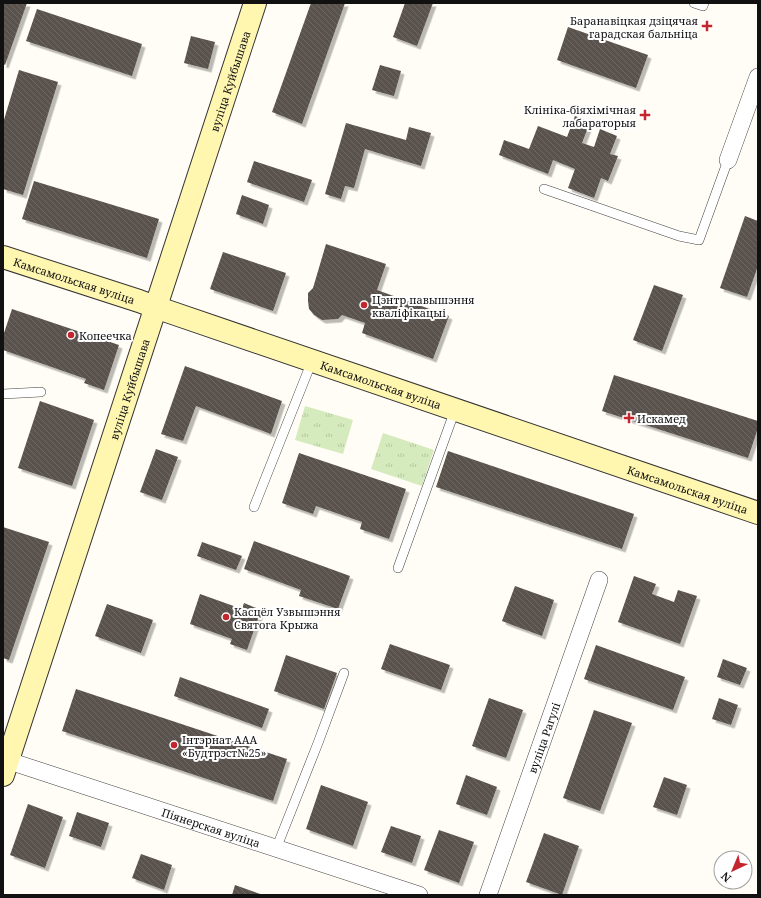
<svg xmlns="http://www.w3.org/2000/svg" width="761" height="898" viewBox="0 0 761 898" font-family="'Noto Serif',serif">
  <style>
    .grass { fill: url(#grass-tufts) }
    .building { fill: url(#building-back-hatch); filter: url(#shadow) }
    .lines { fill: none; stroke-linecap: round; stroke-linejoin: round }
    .lane-casing { stroke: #444; stroke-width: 10 }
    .street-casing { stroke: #444; stroke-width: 18 }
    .secondary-casing { stroke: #333; stroke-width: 24 }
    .lane { stroke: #fff; stroke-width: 9 }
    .street { stroke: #fff; stroke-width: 17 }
    .secondary { stroke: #fff6b0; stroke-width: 22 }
    .poi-dot { fill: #c4262e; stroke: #fff; stroke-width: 1.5 }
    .labels { text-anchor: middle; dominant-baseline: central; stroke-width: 4; stroke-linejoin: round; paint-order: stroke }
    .poi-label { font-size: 11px; fill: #111; stroke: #fff; text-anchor: start }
    .street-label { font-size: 11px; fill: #111; stroke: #fff }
  </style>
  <defs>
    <pattern id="grass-tufts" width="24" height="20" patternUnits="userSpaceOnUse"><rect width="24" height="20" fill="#d5ebbd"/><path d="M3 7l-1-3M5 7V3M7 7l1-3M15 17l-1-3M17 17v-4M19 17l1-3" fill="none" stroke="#b6c8a1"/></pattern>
    <pattern id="building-back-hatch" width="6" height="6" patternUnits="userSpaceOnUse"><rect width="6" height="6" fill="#5a524d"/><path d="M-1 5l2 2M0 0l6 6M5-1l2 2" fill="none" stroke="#6d6662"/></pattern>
    <filter id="shadow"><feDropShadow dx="3.5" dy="3.5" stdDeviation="0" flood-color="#0004"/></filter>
  </defs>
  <rect width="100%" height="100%" fill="#fffdf5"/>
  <g class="grass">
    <path d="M305 406 353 420 343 454 295 440Z"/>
    <path d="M383 433 434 450 422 486 371 469Z"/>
  </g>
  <g class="building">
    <path d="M3 3H27L5 65 3 64Z"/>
    <path d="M311 3H345L302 124 272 112Z"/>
    <path d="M405 3H433L417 46 393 37Z"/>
    <path d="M37 9 142 44 132 76 26 41Z"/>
    <path d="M568 27 648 55 636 88 557 60Z"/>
    <path d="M191 36 215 42 208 69 184 63Z"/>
    <path d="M380 65 401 71 394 96 372 90Z"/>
    <path d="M19 70 58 82 23 195 3 189V123Z"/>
    <path d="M575 116 590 122 582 143 594 147 600 129 617 136 610 154 618 156 608 181 601 178 594 198 568 188 575 169 553 160 548 174 499 155 504 140 529 149 538 126 567 137Z"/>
    <path d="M346 123 406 140 409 127 431 133 421 166 365 149 354 188 345 186 341 199 325 194Z"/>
    <path d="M254 161 312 180 304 202 247 182Z"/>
    <path d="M34 181 159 219 147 258 22 219Z"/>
    <path d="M242 195 269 205 263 224 236 214Z"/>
    <path d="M745 216 758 221V266L747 297 720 288Z"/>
    <path d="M326 244 386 264 377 290 449 316 433 359 362 333 365 323 342 315 338 319 322 320 314 315 309 309 308 301V293L313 288Z"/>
    <path d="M223 252 286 273 273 311 210 289Z"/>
    <path d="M654 285 683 295 662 351 633 340Z"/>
    <path d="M12 309 119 345 104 390 84 383 86 379 3 350V336Z"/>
    <path d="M185 366 282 401 271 434 196 406 183 441 161 434Z"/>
    <path d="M614 375 758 421V428L748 458 602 411Z"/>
    <path d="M40 401 94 420 72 486 18 468Z"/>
    <path d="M156 449 178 457 162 500 140 492Z"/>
    <path d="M448 451 634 514 622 549 436 487Z"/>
    <path d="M299 453 406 489 389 539 360 529 362 522 316 506 313 514 282 503Z"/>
    <path d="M3 527 49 542 9 660 3 658Z"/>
    <path d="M254 541 350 576 338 609 299 596 301 590 244 569Z"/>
    <path d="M202 542 242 556 236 570 197 556Z"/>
    <path d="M634 576 656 584 652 594 674 602 678 590 697 596 680 644 618 622Z"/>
    <path d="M515 586 554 600 542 636 502 621Z"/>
    <path d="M200 594 242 609 244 603 261 610 247 650 230 644 232 639 190 624Z"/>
    <path d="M107 604 153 620 141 653 95 636Z"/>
    <path d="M390 644 450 665 441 690 381 669Z"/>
    <path d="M596 645 685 677 673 710 584 679Z"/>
    <path d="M286 655 337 673 324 709 274 691Z"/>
    <path d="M723 659 747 668 740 685 717 677Z"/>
    <path d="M180 677 269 709 262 728 174 696Z"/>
    <path d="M76 689 287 759 273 801 62 731Z"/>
    <path d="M489 698 523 710 506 758 472 746Z"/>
    <path d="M719 698 738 705 731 725 712 719Z"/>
    <path d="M594 710 632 723 600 811 563 798Z"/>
    <path d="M466 775 497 787 487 815 456 804Z"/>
    <path d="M664 777 687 785 677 815 653 807Z"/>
    <path d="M321 785 368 802 353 846 306 829Z"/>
    <path d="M28 804 63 817 45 868 10 855Z"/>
    <path d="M77 812 109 823 101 847 69 836Z"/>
    <path d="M391 826 421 836 412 863 381 852Z"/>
    <path d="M439 830 474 842 459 883 424 870Z"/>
    <path d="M544 833 579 846 562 895 526 882Z"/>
    <path d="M141 854 172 865 164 890 132 878Z"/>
    <path d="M235 885 263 895H232Z"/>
  </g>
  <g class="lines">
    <defs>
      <g id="lane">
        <path d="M694 3 703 6 704 3"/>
        <path d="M544 189 679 236 699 240 728 160"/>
        <path d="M3 394 41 392"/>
        <path d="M254 507 312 361"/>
        <path d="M398 568 455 410"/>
        <path d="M276 849 318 743 344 673"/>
      </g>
      <g id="street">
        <path d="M728 160 758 77"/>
        <path id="s1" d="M3 759 419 895"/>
        <path id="s2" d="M488 895 599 580"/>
      </g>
      <g id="secondary">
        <path id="s3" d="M3 257 139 301 155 307 758 513"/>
        <path id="s4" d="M3 775 255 3"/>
      </g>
    </defs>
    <use href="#lane" class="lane-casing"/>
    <use href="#street" class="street-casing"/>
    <use href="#secondary" class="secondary-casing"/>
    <use href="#lane" class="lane"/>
    <use href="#street" class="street"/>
    <use href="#secondary" class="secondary"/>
  </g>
  <g class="poi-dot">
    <path d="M705 20h4v4h4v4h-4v4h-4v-4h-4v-4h4z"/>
    <path d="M643 109h4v4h4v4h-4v4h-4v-4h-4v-4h4z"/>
    <circle cx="364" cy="305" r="4"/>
    <circle cx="71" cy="335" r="4"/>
    <path d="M627 412h4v4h4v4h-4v4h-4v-4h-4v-4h4z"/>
    <circle cx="226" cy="617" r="4"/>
    <circle cx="174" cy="745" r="4"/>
  </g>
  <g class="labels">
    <g class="poi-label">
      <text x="698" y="20" text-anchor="end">Баранавіцкая дзіцячая<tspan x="698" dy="13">гарадская бальніца</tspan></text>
      <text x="636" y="109" text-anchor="end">Клініка-біяхімічная<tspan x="636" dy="13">лабараторыя</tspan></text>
      <text x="372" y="299">Цэнтр павышэння<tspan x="372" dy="13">кваліфікацыі</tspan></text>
      <text x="79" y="335">Копеечка</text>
      <text x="637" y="418">Искамед</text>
      <text x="234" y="611">Касцёл Узвышэння<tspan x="234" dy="13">Святога Крыжа</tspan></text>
      <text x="182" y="739">Інтэрнат ААА<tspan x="182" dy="13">«Будтрэст№25»</tspan></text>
    </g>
    <g class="street-label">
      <text stroke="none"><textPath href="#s4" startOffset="730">вуліца Куйбышава</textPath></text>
      <text stroke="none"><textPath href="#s3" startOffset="75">Камсамольская вуліца</textPath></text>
      <text stroke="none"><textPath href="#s3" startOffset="399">Камсамольская вуліца</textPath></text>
      <text stroke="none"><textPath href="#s4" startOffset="406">вуліца Куйбышава</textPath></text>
      <text stroke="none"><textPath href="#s3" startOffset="723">Камсамольская вуліца</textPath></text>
      <text stroke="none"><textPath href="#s2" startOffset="167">вуліца Рагулі</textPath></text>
      <text stroke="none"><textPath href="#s1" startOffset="219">Піянерская вуліца</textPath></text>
    </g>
  </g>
  <rect width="761" height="898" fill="none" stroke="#111111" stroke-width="8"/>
  <g transform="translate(733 870) rotate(224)"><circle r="19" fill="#ffffff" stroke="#a0a0a0"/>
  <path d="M0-3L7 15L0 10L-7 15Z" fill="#c4262e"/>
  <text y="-6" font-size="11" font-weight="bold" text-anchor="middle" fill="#111111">N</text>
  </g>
</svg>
